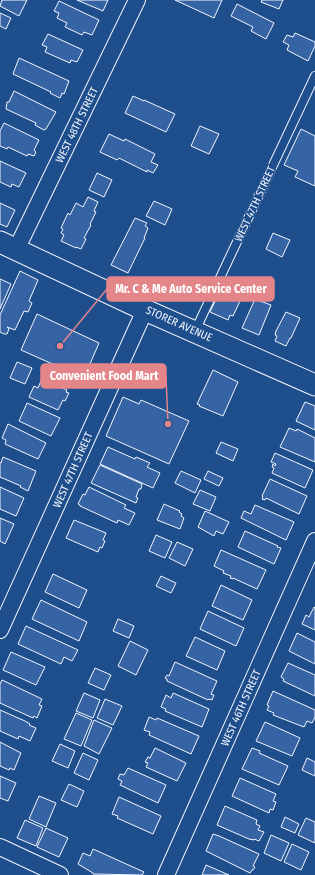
<svg xmlns="http://www.w3.org/2000/svg" width="315" height="875" viewBox="0 0 315 875" font-family="'Fira Sans Condensed',sans-serif">
  <style>
    .building { fill: #3563a3; stroke: #f2f6ff }
    .lines { fill: none; stroke-linecap: round; stroke-linejoin: round }
    .service-casing { stroke: #f2f6ff; stroke-width: 10 }
    .minor-casing { stroke: #f2f6ff; stroke-width: 18 }
    .tertiary-casing { stroke: #f2f6ff; stroke-width: 23 }
    .service { stroke: #1f4e8c; stroke-width: 8 }
    .minor { stroke: #1f4e8c; stroke-width: 16 }
    .tertiary { stroke: #1f4e8c; stroke-width: 21 }
    .labels { text-anchor: middle; dominant-baseline: central; stroke-width: 3; stroke-linejoin: round; paint-order: stroke }
    .street-label { font-size: 11px; fill: #f2f6ff; stroke: #1f4e8c }
    .leader { fill: none; stroke: #e38589; stroke-width: 1.5 }
    .callout-dot { fill: #e38589; stroke: #1f4e8c; stroke-width: 1.5 }
    .callout { fill: #e38589; stroke: #e38589; stroke-width: 1.5 }
    .callout-label { font-size: 12px; text-anchor: middle; font-weight: bold; fill: #fff }
  </style>
  <rect width="100%" height="100%" fill="#1f4e8c"/>
  <g class="building">
    <path d="M2 0H27L19 16 0 6Z"/>
    <path d="M77 0H108L103 11Z"/>
    <path d="M175 0H222L214 18Z"/>
    <path d="M262 0H283L279 9 261 2Z"/>
    <path d="M59 1 99 20 92 35 84 32 82 35 65 27 67 23 57 18 59 13 54 11Z"/>
    <path d="M237 4 274 23 266 39 251 31 253 27 231 16Z"/>
    <path d="M0 13 11 18 6 29 0 26Z"/>
    <path d="M295 33 315 42V46L308 61 287 50 289 45 283 42 287 35 293 37Z"/>
    <path d="M48 34 83 50 77 62 71 60 70 63 45 52 47 47 42 45Z"/>
    <path d="M19 58 69 81 64 94 62 93 60 98 50 93 51 92 13 74Z"/>
    <path d="M14 91 56 112 46 129 44 130 35 125 36 123 6 109 7 102H9Z"/>
    <path d="M133 96 144 101V100L175 114 166 132 125 113Z"/>
    <path d="M4 123 39 140 34 150 36 152 34 156 28 154 27 156 8 147 7 149 0 146V131Z"/>
    <path d="M200 126 219 134 209 154 191 146Z"/>
    <path d="M301 129 315 136V186L295 177 298 171 284 165Z"/>
    <path d="M109 134 124 141 125 139 155 154 151 162 158 165 153 173 147 170V172L119 158 117 160 100 152Z"/>
    <path d="M0 161 26 173 19 187 12 184 11 187 0 182Z"/>
    <path d="M97 173 112 180 104 197 89 190Z"/>
    <path d="M88 197 98 202 94 211 96 212 90 224 91 225 84 238 86 239 81 249 76 247V248L61 241 64 235 61 233 63 229 61 228 68 213 70 215 76 203 83 207Z"/>
    <path d="M154 201 172 209 165 225 146 216Z"/>
    <path d="M0 203 15 210 7 227 0 224Z"/>
    <path d="M135 218 147 223 145 226 148 228 144 238H145L128 273 111 265Z"/>
    <path d="M273 233 290 240 282 257 266 249Z"/>
    <path d="M20 271 38 280 29 301 32 303 28 312 24 311 15 330 7 327 9 329 7 334H4L0 332V315Z"/>
    <path d="M0 279 11 284 0 309Z"/>
    <path d="M225 280 241 287 236 299 240 301 233 316 230 315 228 320 210 312Z"/>
    <path d="M255 299 271 305 259 335 242 328Z"/>
    <path d="M286 312 300 318 291 338H290L286 346 275 341 277 336 275 335 276 331Z"/>
    <path d="M37 314 99 343 84 378 21 350Z"/>
    <path d="M17 362 32 368 25 384 10 378Z"/>
    <path d="M213 370 238 382 223 416 199 406 200 405 197 404Z"/>
    <path d="M46 380 67 390 66 392 69 393 65 401 63 400 58 410 29 397 34 386 38 388 41 381 45 382Z"/>
    <path d="M123 397 139 404 141 400 189 421 169 464 106 436Z"/>
    <path d="M305 402 315 406V430L296 421Z"/>
    <path d="M27 403 60 418 51 436 19 421Z"/>
    <path d="M8 424 46 443 38 459 5 444 6 440 2 438Z"/>
    <path d="M289 428 296 431 297 429 315 438V462L280 447Z"/>
    <path d="M221 442 238 449 233 461 216 453Z"/>
    <path d="M108 447 135 459 136 457 150 463 147 467 160 473 153 488 100 464Z"/>
    <path d="M275 453 313 470 305 488 272 473 274 468 272 467 273 464 275 466 276 464 271 462Z"/>
    <path d="M3 457 36 471 28 491 20 487 21 486 0 477V462L1 463Z"/>
    <path d="M100 465 142 484 141 489H139L136 497 138 498 136 503 91 483Z"/>
    <path d="M181 471 201 480 195 493 175 483Z"/>
    <path d="M208 471 223 478 219 486 204 479Z"/>
    <path d="M270 479 307 496 299 514 266 498 265 500 262 499 263 497 262 496Z"/>
    <path d="M0 487 24 498 16 516 0 509Z"/>
    <path d="M89 487 126 505 124 508 135 513 129 525 118 520 117 523 80 506V505L78 504 83 494 85 495Z"/>
    <path d="M200 490 216 497 210 511 193 504Z"/>
    <path d="M164 504 180 511 179 512 182 514 181 516 184 518 180 529 157 520Z"/>
    <path d="M255 505 294 522 286 540 241 518 244 511 251 514Z"/>
    <path d="M205 511 229 522 223 534 216 531 214 536 198 527Z"/>
    <path d="M0 518 14 524 5 544 0 541Z"/>
    <path d="M74 520 106 533 103 540 105 541 102 548 100 547 98 552 66 538Z"/>
    <path d="M245 531 278 546 277 547 281 548 274 564 238 547Z"/>
    <path d="M156 535 172 542 165 558 149 551Z"/>
    <path d="M177 542 193 549 185 566 169 558Z"/>
    <path d="M221 550 266 570 257 589 233 578V579L230 578 231 576 223 573 224 571 214 566Z"/>
    <path d="M53 574 87 590 79 608 45 592Z"/>
    <path d="M161 576 176 583 171 593 156 586Z"/>
    <path d="M221 585 252 600 243 620 212 606Z"/>
    <path d="M41 600 87 622 79 641 32 619Z"/>
    <path d="M314 607 315 608V630L302 624 306 615 309 617Z"/>
    <path d="M208 611 244 628 236 646 200 629Z"/>
    <path d="M118 619 134 626 129 638 113 631Z"/>
    <path d="M26 626 78 650 72 661 64 657 61 664 18 644Z"/>
    <path d="M297 633 315 642V664L289 651Z"/>
    <path d="M195 637 225 651 217 670 186 656Z"/>
    <path d="M130 641 148 650 136 675 118 666Z"/>
    <path d="M11 652 45 667 36 685 3 670Z"/>
    <path d="M175 662 217 681 211 694 214 695 212 700 209 699 208 700 167 681V679L165 678 167 675 169 676Z"/>
    <path d="M288 663 315 675V696L283 681 284 679 281 677Z"/>
    <path d="M95 668 111 675 104 690 88 683Z"/>
    <path d="M2 680 42 699 39 705 42 706 37 718 34 716 33 718 0 703V684Z"/>
    <path d="M273 691 315 710V717L312 723 307 721 304 727 273 715 274 713 267 710 269 706 267 705Z"/>
    <path d="M84 693 100 700 93 718 76 711Z"/>
    <path d="M173 693 209 709 202 727 165 711 166 709 161 707 166 695 171 698Z"/>
    <path d="M105 699 122 706 113 725 97 718Z"/>
    <path d="M0 710 25 721 30 724 29 725 36 728 30 741 19 736 18 739 0 731Z"/>
    <path d="M76 713 92 720 81 746 64 739Z"/>
    <path d="M149 717 156 720 157 718 199 736 191 754 149 735 150 732 144 730Z"/>
    <path d="M94 720 112 728 99 754 84 746Z"/>
    <path d="M265 722 300 738 292 756 256 741Z"/>
    <path d="M0 742 21 753 14 770 10 768 9 770 0 766Z"/>
    <path d="M60 744 75 751 68 768 52 761Z"/>
    <path d="M155 748 186 763 177 781 146 767 148 763 145 762 148 757 150 758Z"/>
    <path d="M252 748 260 751 259 753 288 766 279 785 242 769Z"/>
    <path d="M83 753 98 760 89 780 74 773Z"/>
    <path d="M307 758 315 762V776L302 770Z"/>
    <path d="M128 768 166 785 158 803 120 785 122 781 118 779 120 774 124 775Z"/>
    <path d="M0 776 16 783 8 801 0 798Z"/>
    <path d="M240 778 276 794 273 801 276 802 273 810 270 809 269 813 232 796Z"/>
    <path d="M69 784 84 791 77 807 61 800Z"/>
    <path d="M39 796 56 803 46 827 29 819Z"/>
    <path d="M119 797 161 816 153 834 117 818 118 816 112 814Z"/>
    <path d="M225 806 257 820 256 824 260 826 258 830 264 832 259 841 254 839V840L249 839 217 825Z"/>
    <path d="M285 817 299 824 295 833 281 827Z"/>
    <path d="M306 818 315 822V843L298 835Z"/>
    <path d="M25 820 43 828 36 846 17 838Z"/>
    <path d="M46 828 68 838 59 857 37 847Z"/>
    <path d="M213 834 219 836 259 854 253 866 255 867 253 870H252L250 873 206 851Z"/>
    <path d="M271 835 289 843 281 861 264 853Z"/>
    <path d="M292 844 309 852 301 870 284 862Z"/>
    <path d="M93 849 144 872 142 875 93 874V873L78 864 83 853 90 856Z"/>
    <path d="M206 865 229 875H202Z"/>
  </g>
  <g class="lines">
    <defs>
      <path id="service" d="M195 331 315 76"/>
      <g id="minor">
        <path d="M16 250 137 0"/>
        <path d="M0 630 145 310"/>
        <path d="M0 847 60 875"/>
        <path d="M166 875 315 541"/>
      </g>
      <path id="tertiary" d="M0 242 145 310 315 385"/>
    </defs>
    <use href="#service" class="service-casing"/>
    <use href="#minor" class="minor-casing"/>
    <use href="#tertiary" class="tertiary-casing"/>
    <use href="#service" class="service"/>
    <use href="#minor" class="minor"/>
    <use href="#tertiary" class="tertiary"/>
  </g>
  <g class="labels">
    <g class="street-label">
      <text transform="translate(77 125) rotate(-64)">WEST 48TH STREET</text>
      <text transform="translate(255 204) rotate(-65)">WEST 47TH STREET</text>
      <text transform="translate(179 324) rotate(24)">STORER AVENUE</text>
      <text transform="translate(73 470) rotate(-66)">WEST 47TH STREET</text>
      <text transform="translate(241 708) rotate(-66)">WEST 46TH STREET</text>
    </g>
  </g>
  <path class="leader" d="M60 346L107 289M168 424L166 376"/>
  <g class="callout-dot">
    <circle cx="60" cy="346" r="4"/>
    <circle cx="168" cy="424" r="4"/>
  </g>
  <g class="callout">
    <rect x="107" y="277" width="167" height="24" rx="4"/>
    <rect x="41" y="364" width="125" height="24" rx="4"/>
  </g>
  <g class="callout-label">
    <text x="191" y="293">Mr. C &amp; Me Auto Service Center</text>
    <text x="104" y="380">Convenient Food Mart</text>
  </g>
</svg>
